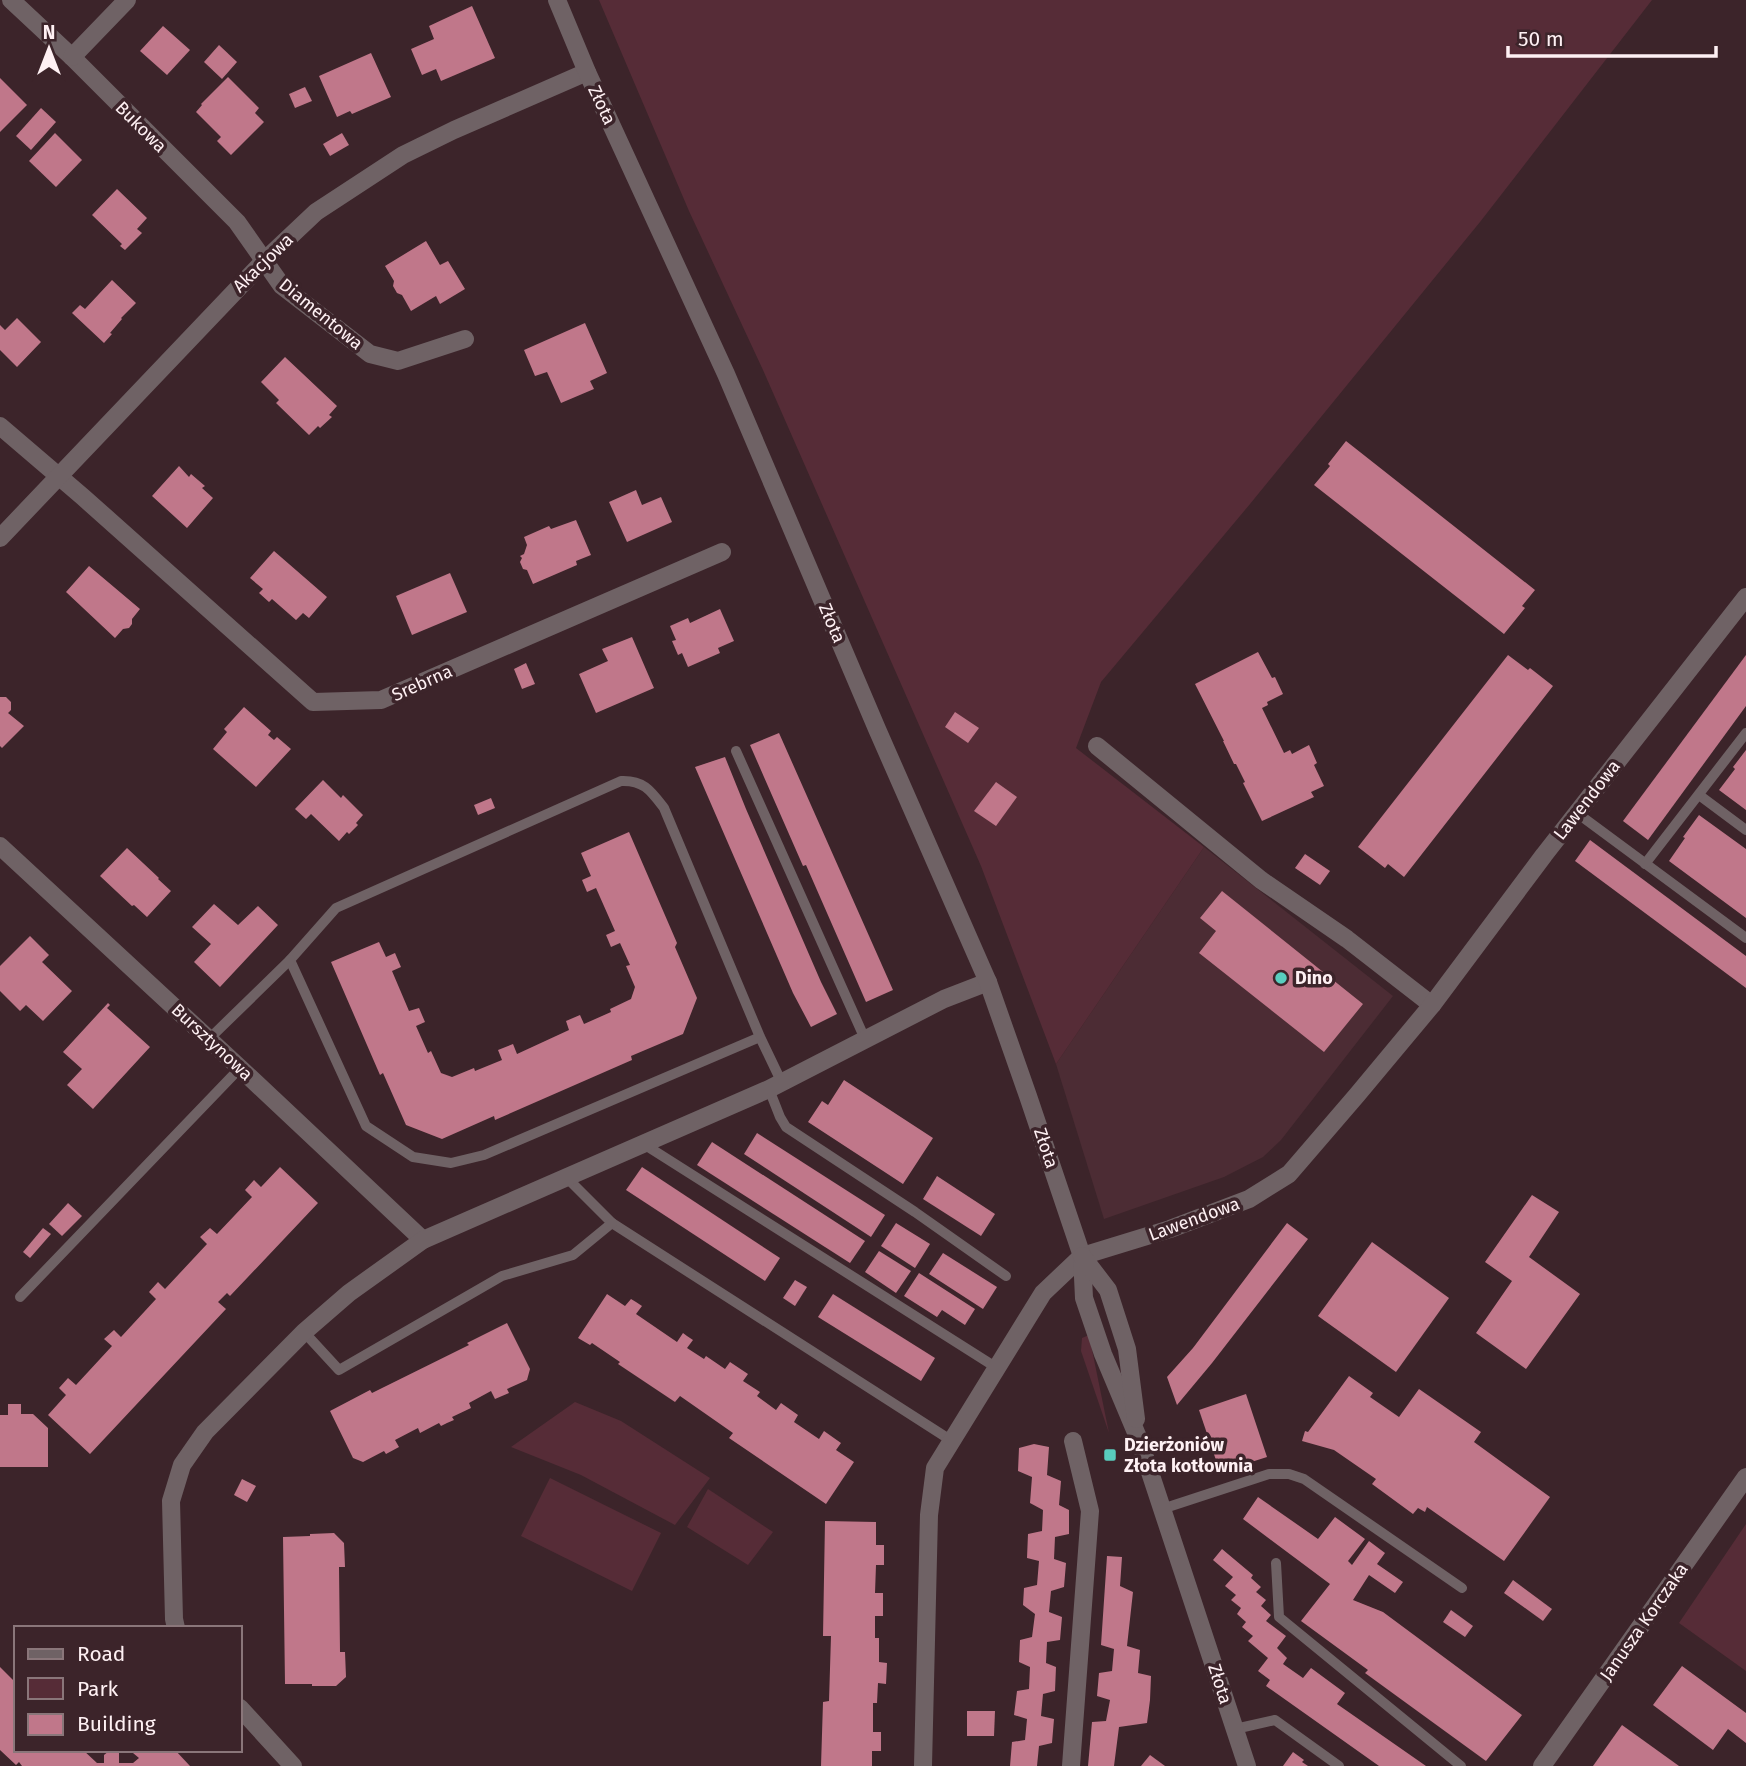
<svg xmlns="http://www.w3.org/2000/svg" width="1746" height="1766" viewBox="0 0 1746 1766" font-family="'Fira Sans',sans-serif">
  <style>
    .built { fill: #4c2c34 }
    .green { fill: #562c37 }
    .building { fill: #c0778a }
    .lines { fill: none; stroke-linecap: round; stroke-linejoin: round }
    .service { stroke: #6f6265; stroke-width: 10 }
    .minor { stroke: #6f6265; stroke-width: 18 }
    .tertiary { stroke: #6f6265; stroke-width: 18 }
    .poi-dot { fill: #59cebf; stroke: #3c242a; stroke-width: 2.5 }
    .labels { text-anchor: middle; dominant-baseline: central; stroke-width: 7; stroke-linejoin: round; paint-order: stroke }
    .street-label { font-size: 18px; fill: #fef0f3; stroke: #3c242a }
    .poi-label { font-size: 18px; font-weight: bold; fill: #fef0f3; stroke: #3c242a; text-anchor: start }
  </style>
  <rect width="100%" height="100%" fill="#3c242a"/>
  <path class="built" d="M1204 847 1393 996 1281 1140 1263 1157 1224 1177 1104 1219 1056 1064Z"/>
  <g class="green">
    <path d="M599 0H1652L1480 222 1250 504 1101 682 1076 748 1204 847 1056 1064 981 866 763 370 689 211Z"/>
    <path d="M1089 1335 1109 1433 1081 1351 1082 1338Z"/>
    <path d="M575 1402 621 1421 710 1478 675 1525 581 1475 511 1447Z"/>
    <path d="M550 1478 661 1533 632 1591 521 1536Z"/>
    <path d="M708 1489 773 1532 748 1565 687 1527Z"/>
    <path d="M1746 1524V1671L1679 1623Z"/>
  </g>
  <g class="building">
    <path d="M472 6 495 58 441 81 436 69 422 75 411 49 434 39 429 26Z"/>
    <path d="M163 26 190 50 167 75 140 51Z"/>
    <path d="M219 45 237 62 222 79 204 62Z"/>
    <path d="M371 53 391 97 352 114 350 111 337 117 319 76Z"/>
    <path d="M228 77 259 108 255 113 264 122 231 155 217 141 221 137 196 112 202 105 201 104Z"/>
    <path d="M0 78 27 105 0 132Z"/>
    <path d="M305 87 312 101 295 108 289 94Z"/>
    <path d="M41 108 56 122 31 150 16 136Z"/>
    <path d="M55 133 82 160 56 187 29 161Z"/>
    <path d="M342 133 349 145 330 156 323 144Z"/>
    <path d="M117 189 147 218 137 229 142 233 125 250 120 246 122 244 92 215Z"/>
    <path d="M426 241 440 265 448 261 465 289 440 304 436 296 411 311 402 295 397 293 393 286 394 281 385 266Z"/>
    <path d="M112 280 136 303 121 318 122 319 110 333 112 334 104 343 72 313 80 305 85 309Z"/>
    <path d="M17 318 41 342 17 367 0 350V325L5 330Z"/>
    <path d="M585 323 607 373 590 381 594 389 561 403 547 372 535 376 524 350Z"/>
    <path d="M285 357 337 406 329 415 332 417 320 428 318 426 309 435 276 403 279 400 261 382Z"/>
    <path d="M1346 441 1535 590 1522 606 1525 608 1504 634 1314 485 1330 466 1328 464Z"/>
    <path d="M179 466 189 477 191 474 205 486 202 488 213 498 187 528 152 496Z"/>
    <path d="M636 490 642 505 661 497 672 522 627 542 609 502Z"/>
    <path d="M576 520 591 555 576 561 577 565 533 584 527 570 523 569 520 562 522 558 520 556 524 554 527 545 524 537 549 526 551 529Z"/>
    <path d="M274 551 327 597 309 618 303 613 296 620 272 599 269 602 259 593 263 589 250 578Z"/>
    <path d="M89 566 140 609 132 619V624L129 628 123 629 115 638 66 592Z"/>
    <path d="M450 573 467 612 412 635 396 596Z"/>
    <path d="M720 609 734 641 718 648 720 653 688 667 682 653 678 655 672 641 676 640 670 626 688 618 690 623Z"/>
    <path d="M632 637 654 688 596 713 579 674 608 661 602 649Z"/>
    <path d="M1258 652 1272 678 1275 677 1283 694 1267 702 1268 705 1262 708 1284 753 1290 750 1292 754 1309 745 1317 763 1314 765 1324 786 1311 792 1314 797 1262 821 1243 783 1245 782 1236 764H1234L1223 741H1224L1195 684Z"/>
    <path d="M1508 655 1528 670 1530 668 1553 686 1404 877 1388 864 1385 868 1358 847Z"/>
    <path d="M1746 655V706L1648 840 1623 821Z"/>
    <path d="M526 663 535 684 522 689 514 669Z"/>
    <path d="M0 697H6L11 702V710L8 713 24 726 2 748 0 746Z"/>
    <path d="M244 707 271 731 268 735 274 740 277 737 291 749 256 787 213 749 227 732 224 729Z"/>
    <path d="M955 712 979 728 968 743 945 727Z"/>
    <path d="M779 733 893 990 866 1002 806 865 803 866 750 745Z"/>
    <path d="M1746 750V810L1719 790 1735 769 1733 767Z"/>
    <path d="M725 757 746 809 821 982 837 1014 811 1027 793 993 695 767Z"/>
    <path d="M323 780 341 798 343 795 363 815 356 823 358 825 349 834 347 832 339 841 311 814 306 819 295 809Z"/>
    <path d="M996 782 1017 797 996 826 974 811Z"/>
    <path d="M491 798 495 808 478 815 474 805Z"/>
    <path d="M1699 815 1746 849V918L1669 861 1685 838 1683 837Z"/>
    <path d="M629 832 677 943 675 947 697 998 683 1034 631 1056 632 1060 495 1120 494 1116 442 1139 406 1125 383 1073 380 1075 331 962 379 942 386 957 395 953 401 967 392 971 409 1011 419 1008 425 1022 416 1026 428 1053 431 1051 441 1073 452 1077 474 1068 475 1071 502 1060 498 1050 513 1044 517 1054 569 1030 566 1021 580 1015 584 1024 611 1012 610 1009 631 999 635 987 626 966 630 965 620 943 611 947 606 935 615 931 596 888 587 892 582 880 591 876 581 853Z"/>
    <path d="M1590 840 1746 956V988L1575 861Z"/>
    <path d="M127 848 159 878 158 879 171 891 147 917 134 905 132 906 100 876Z"/>
    <path d="M1305 854 1330 871 1320 885 1295 868Z"/>
    <path d="M1222 891 1363 1004 1324 1052 1199 953 1216 931 1200 918Z"/>
    <path d="M214 904 238 925 258 906 278 925 220 987 194 962 211 944 192 927Z"/>
    <path d="M30 936 49 955 42 962 72 991 43 1021 26 1005 20 1011 0 991V966Z"/>
    <path d="M108 1003 110 1005 107 1008 150 1047 93 1109 67 1085 82 1069 63 1052Z"/>
    <path d="M844 1080 933 1138 903 1184 808 1122 822 1101 828 1105Z"/>
    <path d="M757 1133 885 1215 871 1237 744 1154Z"/>
    <path d="M712 1142 865 1241 850 1263 697 1165Z"/>
    <path d="M280 1167 318 1203 230 1296 227 1293 218 1302 226 1309 90 1454 48 1415 66 1395 59 1388 68 1378 76 1385 112 1346 104 1339 114 1330 121 1337 156 1299 149 1292 158 1282 165 1289 207 1244 200 1237 210 1228 217 1234 252 1197 245 1190 254 1180 261 1187Z"/>
    <path d="M642 1167 780 1258 765 1281 626 1190Z"/>
    <path d="M937 1176 995 1214 981 1236 923 1199Z"/>
    <path d="M1532 1195 1559 1212 1529 1257 1580 1294 1526 1369 1476 1333 1512 1281 1485 1262Z"/>
    <path d="M68 1203 82 1216 62 1236 49 1224Z"/>
    <path d="M896 1223 930 1244 915 1268 881 1246Z"/>
    <path d="M1287 1223 1308 1239 1212 1363 1177 1405 1167 1377 1193 1348Z"/>
    <path d="M43 1228 51 1234 30 1258 23 1252Z"/>
    <path d="M1372 1242 1449 1298 1396 1372 1318 1316Z"/>
    <path d="M879 1251 911 1271 896 1293 865 1272Z"/>
    <path d="M943 1253 997 1287 983 1309 929 1274Z"/>
    <path d="M919 1273 975 1309 965 1325 942 1310 937 1317 904 1296Z"/>
    <path d="M795 1280 807 1287 795 1306 783 1298Z"/>
    <path d="M607 1294 625 1306 631 1299 636 1302 642 1306 636 1314 677 1342 683 1333 687 1336 693 1340 687 1348 704 1359 706 1356 725 1369 730 1362 748 1374 743 1381 760 1392 757 1396 776 1410 781 1403 798 1415 794 1422 819 1439 824 1431 841 1443 836 1450 854 1462 826 1504 729 1438 733 1433 680 1396 675 1402 618 1364 620 1362 592 1343 590 1345 578 1338Z"/>
    <path d="M833 1294 935 1358 921 1381 818 1317Z"/>
    <path d="M507 1323 530 1369 527 1380 507 1389 509 1393 495 1399 491 1391 469 1403 471 1408 452 1417 454 1420 447 1423 441 1426 439 1423 420 1433 418 1428 395 1440 399 1447 386 1454 384 1451 363 1462 353 1458 330 1411 370 1390 372 1393 469 1345 467 1343Z"/>
    <path d="M1349 1376 1373 1393 1370 1397 1399 1417 1419 1389 1481 1432 1474 1442 1550 1497 1504 1561 1427 1507 1425 1512 1418 1508 1413 1514 1372 1484 1376 1479 1334 1450 1302 1441 1305 1431 1308 1432Z"/>
    <path d="M1246 1394 1267 1457 1220 1472 1199 1410Z"/>
    <path d="M8 1404H21V1414H33L48 1428V1467H0V1415H8Z"/>
    <path d="M1034 1444 1049 1447 1047 1475 1061 1481 1059 1505 1069 1510V1534L1055 1537 1054 1559 1066 1563 1064 1587 1051 1591 1049 1612 1062 1617 1060 1640 1047 1642 1046 1663 1056 1667 1055 1691 1043 1694 1041 1716 1054 1719 1052 1743 1039 1746 1037 1766H1010L1012 1742 1025 1740 1027 1719 1014 1715 1017 1691 1029 1689 1030 1667 1019 1662 1020 1640 1032 1637 1035 1614 1023 1605 1024 1588 1037 1585 1039 1561 1027 1558 1028 1534 1042 1531 1043 1510 1030 1503 1032 1477 1018 1471 1019 1448Z"/>
    <path d="M242 1479 256 1486 247 1502 234 1495Z"/>
    <path d="M1258 1497 1318 1539 1335 1517 1365 1539 1348 1561 1352 1565 1369 1541 1385 1553 1377 1564 1403 1582 1395 1593 1369 1575 1353 1600 1383 1612 1522 1715 1486 1761 1365 1673 1368 1670 1301 1621 1330 1584 1243 1519Z"/>
    <path d="M825 1521 876 1522V1545H884V1565H876L875 1593H883V1616H875V1638H879V1662L887 1663 886 1684 878 1683 877 1703H873V1732H881V1751H872V1766H821L823 1702 829 1701 831 1636H823Z"/>
    <path d="M334 1533 344 1543 345 1567H339L340 1652H345L346 1677 336 1686H312V1684H285L283 1537 310 1536V1534Z"/>
    <path d="M1222 1549 1253 1575 1251 1578 1261 1587 1256 1592 1266 1600 1261 1606 1271 1615 1266 1621 1286 1636 1277 1648 1287 1658 1283 1664 1303 1678 1311 1668 1345 1693 1337 1704 1426 1766H1379L1266 1686 1270 1680 1258 1671 1268 1658 1248 1641 1253 1636 1242 1627 1246 1622 1237 1614 1241 1608 1231 1600 1236 1595 1225 1586 1233 1577 1213 1560Z"/>
    <path d="M1107 1556 1122 1557 1120 1586 1133 1592 1127 1646 1140 1650 1138 1673 1151 1676 1150 1700 1147 1723 1119 1727 1114 1766H1088L1092 1722 1106 1721 1110 1700 1097 1696 1099 1673 1112 1671 1114 1649 1101 1645Z"/>
    <path d="M1513 1580 1552 1609 1543 1621 1504 1593Z"/>
    <path d="M1451 1610 1473 1626 1465 1637 1443 1622Z"/>
    <path d="M1682 1666 1746 1713V1743L1728 1729 1713 1750 1653 1705Z"/>
    <path d="M0 1667 16 1683V1750H83L97 1763H104V1755L109 1751H119V1763H133L139 1758 133 1753V1750H175L190 1766H22L19 1762 16 1765 0 1750Z"/>
    <path d="M967 1711H995L994 1736H967Z"/>
    <path d="M1622 1725 1679 1766H1593Z"/>
    <path d="M1293 1752 1304 1760 1302 1762 1308 1766H1283Z"/>
    <path d="M1150 1755 1165 1766H1141Z"/>
  </g>
  <g class="lines">
    <g class="service">
      <path d="M736 751 865 1039"/>
      <path d="M1699 795 1746 830"/>
      <path d="M1577 813 1746 938"/>
      <path d="M1645 864 1746 733"/>
      <path d="M760 1037 484 1155 451 1163 413 1157 366 1126 290 960 336 908 621 781C644 780 651 791 664 808L760 1037 782 1083"/>
      <path d="M209 1039 290 960"/>
      <path d="M769 1089 780 1117 786 1127 915 1212 1006 1276"/>
      <path d="M642 1143 997 1368"/>
      <path d="M567 1178 612 1223 952 1441"/>
      <path d="M20 1297 240 1068"/>
      <path d="M304 1332 339 1370 502 1276 573 1255 612 1223"/>
      <path d="M1162 1509 1269 1474H1289L1304 1479 1462 1588"/>
      <path d="M1276 1563 1279 1617 1461 1766"/>
      <path d="M1235 1729 1275 1720 1339 1766"/>
    </g>
    <g class="minor">
      <path d="M11 0 72 57 237 222 282 286 370 354 398 361 465 339"/>
      <path d="M72 57 127 0"/>
      <path d="M0 426 83 497 313 702 381 700 722 552"/>
      <path d="M0 538 264 261 316 212 403 155 454 130 587 72"/>
      <path d="M1097 746 1261 880 1347 939 1432 1005"/>
      <path d="M0 846 240 1068 423 1240"/>
      <path d="M176 1628 174 1619 171 1501 182 1465 205 1432 304 1332 349 1293 423 1240 769 1089 944 999 988 982"/>
      <path d="M240 1708 293 1766"/>
      <path d="M923 1766 929 1515 935 1468 1043 1293 1082 1256 1170 1229 1249 1199 1289 1174 1357 1095 1432 1005 1544 855 1746 597"/>
      <path d="M1071 1766 1090 1511 1073 1441"/>
    </g>
    <g class="tertiary">
      <path d="M557 0 587 72 726 374 877 729 988 982 1028 1096 1082 1256 1084 1298 1103 1354 1140 1442 1247 1766"/>
      <path d="M1082 1256 1108 1290 1127 1349 1136 1419"/>
      <path d="M1542 1766 1746 1477"/>
    </g>
  </g>
  <g class="poi-dot">
    <circle cx="1281" cy="978" r="7"/>
    <rect x="1103" y="1448" width="14" height="14" rx="3.5"/>
  </g>
  <g class="labels">
    <g class="street-label">
      <text transform="translate(602 105) rotate(65)">Złota</text>
      <text transform="translate(141 127) rotate(45)">Bukowa</text>
      <text transform="translate(263 263) rotate(-44)">Akacjowa</text>
      <text transform="translate(321 314) rotate(39)">Diamentowa</text>
      <text transform="translate(832 623) rotate(67)">Złota</text>
      <text transform="translate(422 683) rotate(-24)">Srebrna</text>
      <text transform="translate(1587 800) rotate(-52)">Lawendowa</text>
      <text transform="translate(212 1042) rotate(43)">Bursztynowa</text>
      <text transform="translate(1046 1148) rotate(71)">Złota</text>
      <text transform="translate(1194 1219) rotate(-20)">Lawendowa</text>
      <text transform="translate(1644 1622) rotate(-55)">Janusza Korczaka</text>
      <text transform="translate(1220 1684) rotate(72)">Złota</text>
    </g>
    <g class="poi-label">
      <text x="1295" y="978">Dino</text>
      <text x="1124" y="1445">Dzierżoniów<tspan x="1124" dy="21">Złota kotłownia</tspan></text>
    </g>
  </g>
  <rect x="14" y="1626" width="228" height="126" fill="#3c242a" stroke="#8a767a" stroke-width="2"/>
  <rect x="28" y="1649" width="35" height="10" fill="#6f6265" stroke="#8a767a" stroke-width="2"/>
  <text x="77" y="1661" font-size="21" fill="#fef0f3">Road</text>
  <rect x="28" y="1678" width="35" height="21" fill="#562c37" stroke="#8a767a" stroke-width="2"/>
  <text x="77" y="1696" font-size="21" fill="#fef0f3">Park</text>
  <rect x="28" y="1714" width="35" height="21" fill="#c0778a" stroke="#8a767a" stroke-width="2"/>
  <text x="77" y="1731" font-size="21" fill="#fef0f3">Building</text>
  <g transform="translate(49 49)" stroke="#3c242a" stroke-width="5" paint-order="stroke">
  <path d="M0-5L12 26L0 18L-12 26Z" fill="#fef0f3"/>
  <text y="-10" font-size="19" font-weight="bold" text-anchor="middle" fill="#fef0f3">N</text>
  </g>
  <path d="M1508 46v10h208v-10" fill="none" stroke="#fef0f3" stroke-width="3.5"/>
  <text x="1518" y="46" font-size="21" fill="#fef0f3" stroke="#3c242a" stroke-width="5" paint-order="stroke">50 m</text>
</svg>
